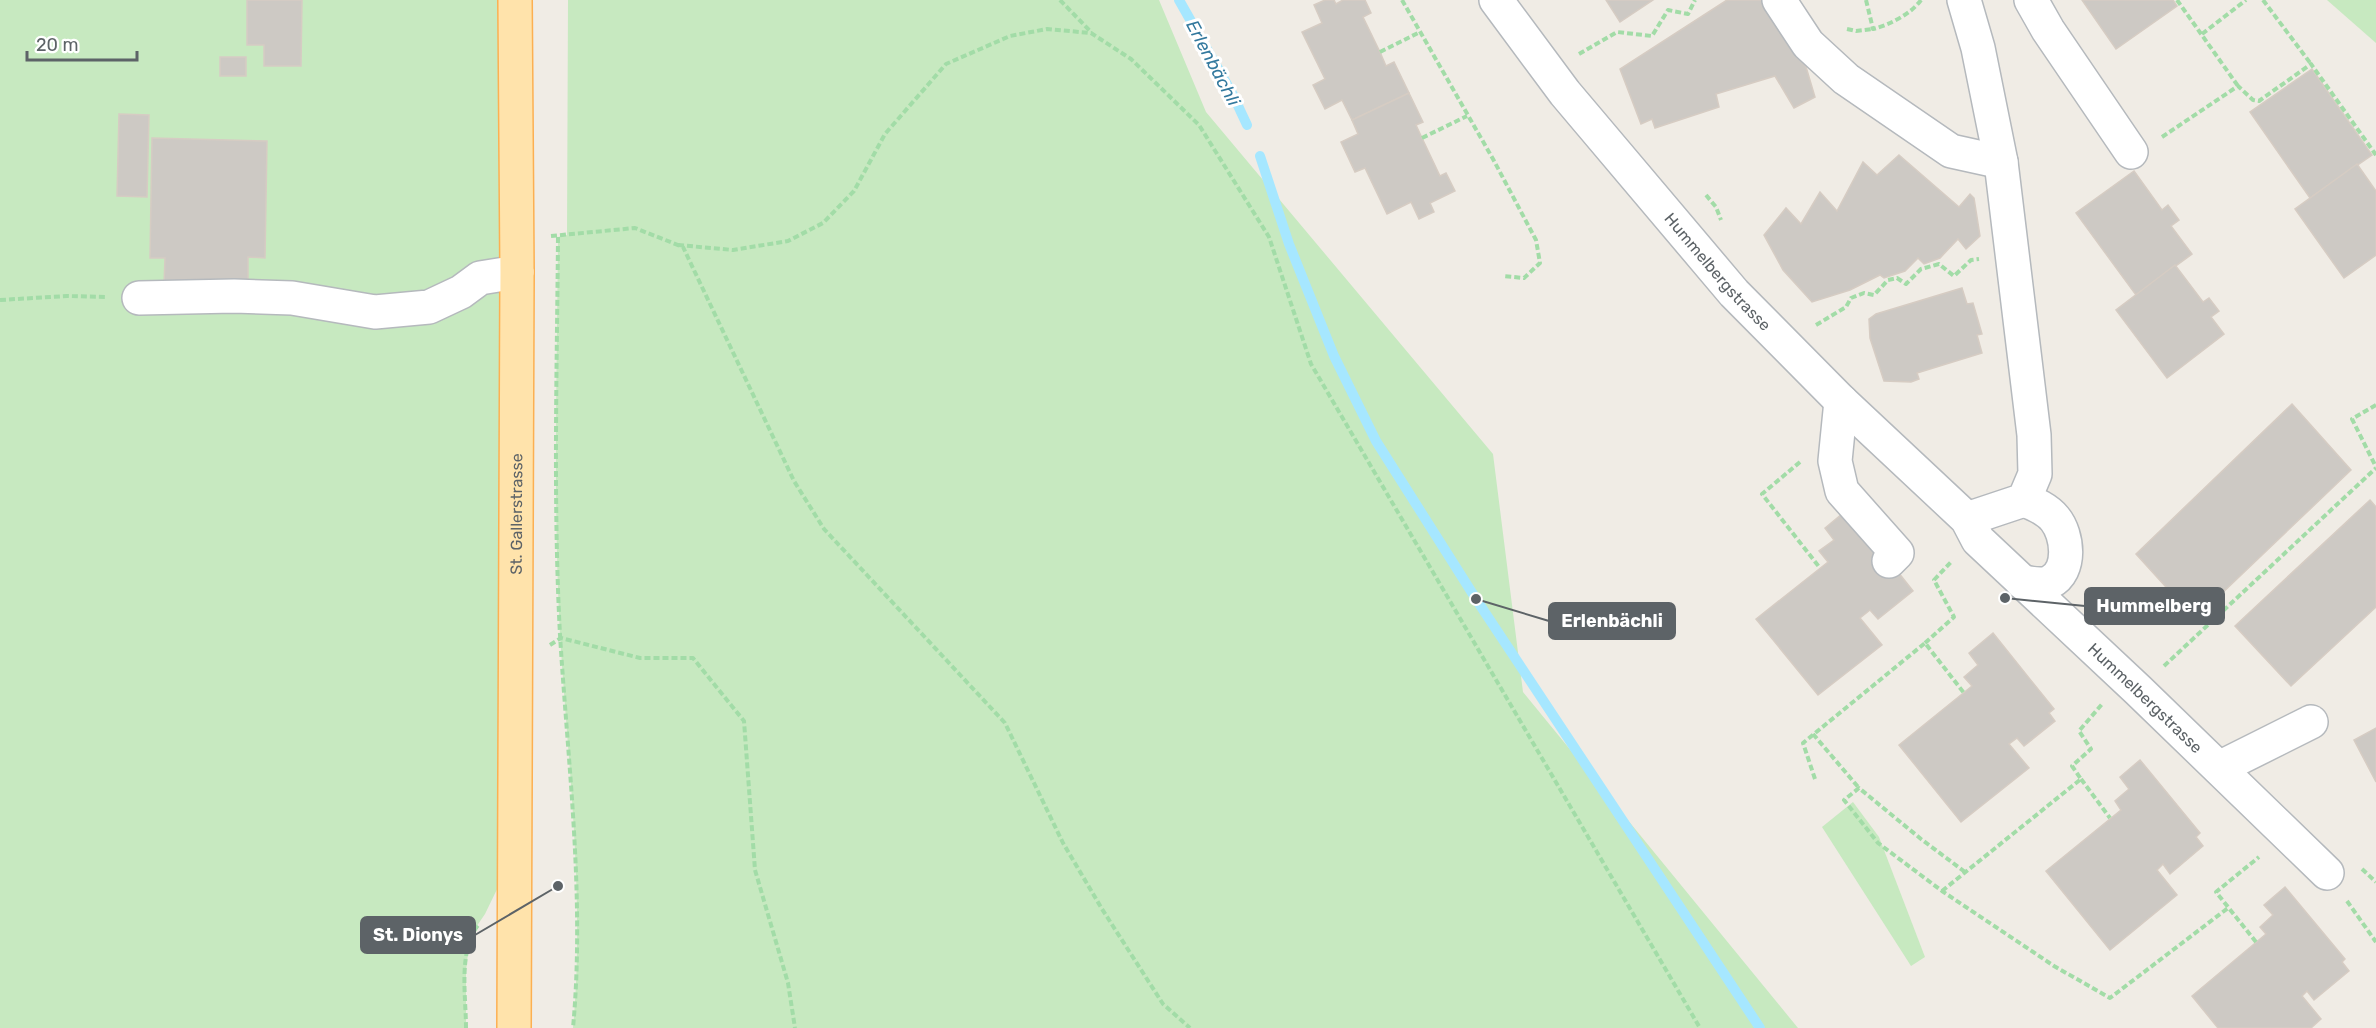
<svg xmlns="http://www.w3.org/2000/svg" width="2376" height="1028" viewBox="0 0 2376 1028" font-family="Rubik,sans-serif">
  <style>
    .green { fill: #c7e9c0 }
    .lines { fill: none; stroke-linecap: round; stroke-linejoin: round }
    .stream { stroke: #a6e7ff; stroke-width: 10 }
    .building { fill: #cdc9c4; stroke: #d6ccc3; stroke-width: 1.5 }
    .minor-casing { stroke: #b5b9bd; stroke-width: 36 }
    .major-casing { stroke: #fcb052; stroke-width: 36 }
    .path { stroke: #a2dca7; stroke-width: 4; stroke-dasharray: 6 3; stroke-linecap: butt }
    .minor { stroke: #fff; stroke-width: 33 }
    .major { stroke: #ffe3ab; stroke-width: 33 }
    .labels { text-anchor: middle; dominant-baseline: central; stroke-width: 6; stroke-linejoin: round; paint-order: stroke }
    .street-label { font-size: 16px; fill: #5d6367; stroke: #fff }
    .water-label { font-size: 18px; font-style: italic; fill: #33799e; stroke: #fff }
    .leader { fill: none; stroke: #5d6367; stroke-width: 2 }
    .callout-dot { fill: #5d6367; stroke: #fff; stroke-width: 2 }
    .callout { fill: #5d6367; stroke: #5d6367; stroke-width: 2 }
    .callout-label { font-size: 18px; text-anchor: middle; font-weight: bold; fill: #fff }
  </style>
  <rect width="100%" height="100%" fill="#f0ece5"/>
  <g class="green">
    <path d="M0 0H515L516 850 485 914 470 936 466 971V1028H0Z"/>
    <path d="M568 0H1159L1206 112 1493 454 1523 692 1798 1028H573C585 898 568 765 560 635 553 502 557 369 558 237L567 235Z"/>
    <path d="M2327 0H2376V43Z"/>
    <path d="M1853 802 1879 837 1925 957 1911 966 1822 827Z"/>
  </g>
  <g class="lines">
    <g class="stream">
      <path d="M1179 0 1233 95 1247 125"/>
      <path d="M1260 156 1289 244 1334 356 1376 441 1476 599 1760 1028"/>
    </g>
  </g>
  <g class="building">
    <path d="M247 0H302L301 66H264V45H247Z"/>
    <path d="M1325 0H1334L1336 4 1343 0H1365L1371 13 1363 17 1380 52 1386 66 1394 62 1409 93 1352 120 1342 100 1325 109 1313 85 1325 79 1302 32 1322 23 1314 5Z"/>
    <path d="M1606 0H1653L1620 22Z"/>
    <path d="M1727 0H1770L1804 60 1815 97 1794 108 1775 76 1716 94 1719 107 1655 128 1652 119 1641 124 1620 69Z"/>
    <path d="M2082 0H2173L2177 6 2116 49Z"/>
    <rect x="220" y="57" width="26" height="19"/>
    <path d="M2312 69 2372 155 2310 198 2250 112Z"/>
    <path d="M1409 93 1423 122 1416 125 1422 138 1440 176 1446 173 1455 191 1430 203 1434 212 1419 219 1411 202 1387 214 1365 168 1355 172 1341 142 1358 134 1352 120Z"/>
    <path d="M119 114 149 115 147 197 117 196Z"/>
    <path d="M152 138 267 141 265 258 248 257V287L164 285 165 258H150Z"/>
    <path d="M1899 155 1959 207 1970 194 1974 198 1980 236 1966 249 1958 239 1940 258 1924 264 1918 258 1905 271 1884 278 1880 275 1850 290 1812 302 1783 270 1764 235 1786 208 1801 224 1820 192 1837 211 1863 162 1877 175Z"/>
    <path d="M2357 164 2376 191V255L2344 278 2295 209Z"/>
    <path d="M2134 171 2162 210 2168 205 2179 220 2171 226 2192 254 2136 295 2076 213Z"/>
    <path d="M2175 265 2203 302 2209 298 2219 311 2211 317 2224 334 2167 378 2116 310Z"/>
    <path d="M1962 288 1967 304 1973 303 1982 334 1977 335 1982 353 1917 373 1919 379 1911 382 1884 381 1870 338 1869 319 1876 314Z"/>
    <path d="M2292 404 2351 470 2195 619 2136 554Z"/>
    <path d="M2370 500 2376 507V607L2291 686 2235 626Z"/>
    <path d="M1848 509 1913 591 1878 619 1870 610 1860 618 1882 645 1818 695 1756 619 1828 562 1819 551 1834 540 1825 528Z"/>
    <path d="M1993 633 2054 709 2049 713 2055 721 2024 746 2017 738 2009 744 2029 768 1961 822 1899 745 1972 686 1964 677 1978 665 1969 653Z"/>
    <path d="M2376 728V782L2354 740Z"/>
    <path d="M2140 760 2200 833 2196 837 2203 846 2170 874 2163 864 2157 870 2177 895 2110 950 2046 871 2121 810 2115 801 2129 789 2120 777Z"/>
    <path d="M2285 887 2345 959 2342 962 2349 971 2314 1000 2307 991 2302 996 2321 1019 2311 1028H2218L2192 996 2266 934 2260 927 2273 915 2264 905Z"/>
  </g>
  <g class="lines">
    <defs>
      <g id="minor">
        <path id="s1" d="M1496 0 1565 93 1734 293 1841 401 1967 519 1978 540 2138 690 2327 873"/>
        <path d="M1779 0 1808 44 1846 79 1951 151 2001 162"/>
        <path d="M1964 0 1978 48 2001 162 2034 435 2035 474 2024 500 1967 519"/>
        <path d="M2031 0 2048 30 2131 152"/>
        <path d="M139 298 234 296 292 298 375 312 429 307 461 292 480 278 517 272"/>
        <path d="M1841 401 1835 461 1842 491 1897 553 1889 561"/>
        <path d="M2022 582C2031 583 2042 586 2050 582 2072 571 2068 535 2055 519 2047 509 2035 504 2024 500"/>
        <path d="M2219 768 2311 722"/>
      </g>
      <g id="major">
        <path id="s2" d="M514 1028 517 272 515 0"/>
      </g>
    </defs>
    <use href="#minor" class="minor-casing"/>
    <use href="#major" class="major-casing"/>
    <g class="path">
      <path d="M1060 0 1091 32"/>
      <path d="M1402 0 1493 159 1536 240 1540 263 1524 278 1503 276"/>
      <path d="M1866 0 1873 29C1889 25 1911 14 1921 0"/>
      <path d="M2177 0 2238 86"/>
      <path d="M2263 0 2311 64"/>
      <path d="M1847 29 1856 31 1873 29"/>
      <path d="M2202 34 2246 0"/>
      <path d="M1380 52 1420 32"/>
      <path d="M1579 54 1617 32 1652 36 1668 10 1688 14 1695 0"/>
      <path d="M2162 137 2238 86 2253 100 2259 101 2311 64 2376 155"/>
      <path d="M1422 138 1467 116"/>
      <path d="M1706 195 1716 207 1721 220"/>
      <path d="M551 236 635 228 683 247 794 481 824 529 1005 723 1063 843 1102 909 1163 1004 1190 1028"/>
      <path d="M558 237C557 369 553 502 560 635 568 765 585 898 573 1028"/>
      <path d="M678 245 733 250 788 241 823 223 854 191 885 134 946 64 1010 36 1047 29 1091 33 1131 59 1199 125 1269 237 1311 364 1700 1028"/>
      <path d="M0 300 67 296 106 297"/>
      <path d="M1816 325 1846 307 1851 298 1864 293 1874 295 1888 280 1897 278 1906 284 1921 269 1939 264 1954 276 1971 260 1979 259"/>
      <path d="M2376 405 2352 419 2376 467"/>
      <path d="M1800 462 1762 494 1820 568"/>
      <path d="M1925 643 1954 617 1934 580 1951 562"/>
      <path d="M550 645 561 638 640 658H693L744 721 755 870 788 983 795 1028"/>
      <path d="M2164 666 2376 468"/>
      <path d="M1813 734 1859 788"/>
      <path d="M1815 779 1803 743 1925 643 1964 693"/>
      <path d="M2081 779 2110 818"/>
      <path d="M2362 869 2376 882"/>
      <path d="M1965 872 1921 839 1859 788 1844 800 1878 843 1942 891 2054 966 2110 998 2228 908"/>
      <path d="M1942 891 2081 779 2072 766 2091 749 2079 731 2103 703"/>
      <path d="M2347 901 2376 942"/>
      <path d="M2256 942 2216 892 2259 857"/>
      <path d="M466 1028C466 996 458 952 478 925"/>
    </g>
    <use href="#minor" class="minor"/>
    <use href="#major" class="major"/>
  </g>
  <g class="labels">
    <g class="street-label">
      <text stroke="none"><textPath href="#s1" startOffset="351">Hummelbergstrasse</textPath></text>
      <text stroke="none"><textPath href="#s2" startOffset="514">St. Gallerstrasse</textPath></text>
      <text stroke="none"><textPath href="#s1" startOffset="956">Hummelbergstrasse</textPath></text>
    </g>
    <g class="water-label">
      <text transform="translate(1213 63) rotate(62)">Erlenbächli</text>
    </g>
  </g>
  <path class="leader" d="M2005 598L2085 606M1476 599L1549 621M558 886L475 935"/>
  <g class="callout-dot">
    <circle cx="2005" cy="598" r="6"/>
    <circle cx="1476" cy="599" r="6"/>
    <circle cx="558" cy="886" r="6"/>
  </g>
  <g class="callout">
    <rect x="2085" y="588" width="139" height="36" rx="6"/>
    <rect x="1549" y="603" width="126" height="36" rx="6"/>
    <rect x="361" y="917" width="114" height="36" rx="6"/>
  </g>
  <g class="callout-label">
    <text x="2154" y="612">Hummelberg</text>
    <text x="1612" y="627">Erlenbächli</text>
    <text x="418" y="941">St. Dionys</text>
  </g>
  <path d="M27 51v9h110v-9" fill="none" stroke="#5d6367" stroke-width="3"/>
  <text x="36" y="51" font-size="18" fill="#5d6367" stroke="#ffffff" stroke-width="4.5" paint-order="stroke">20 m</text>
</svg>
